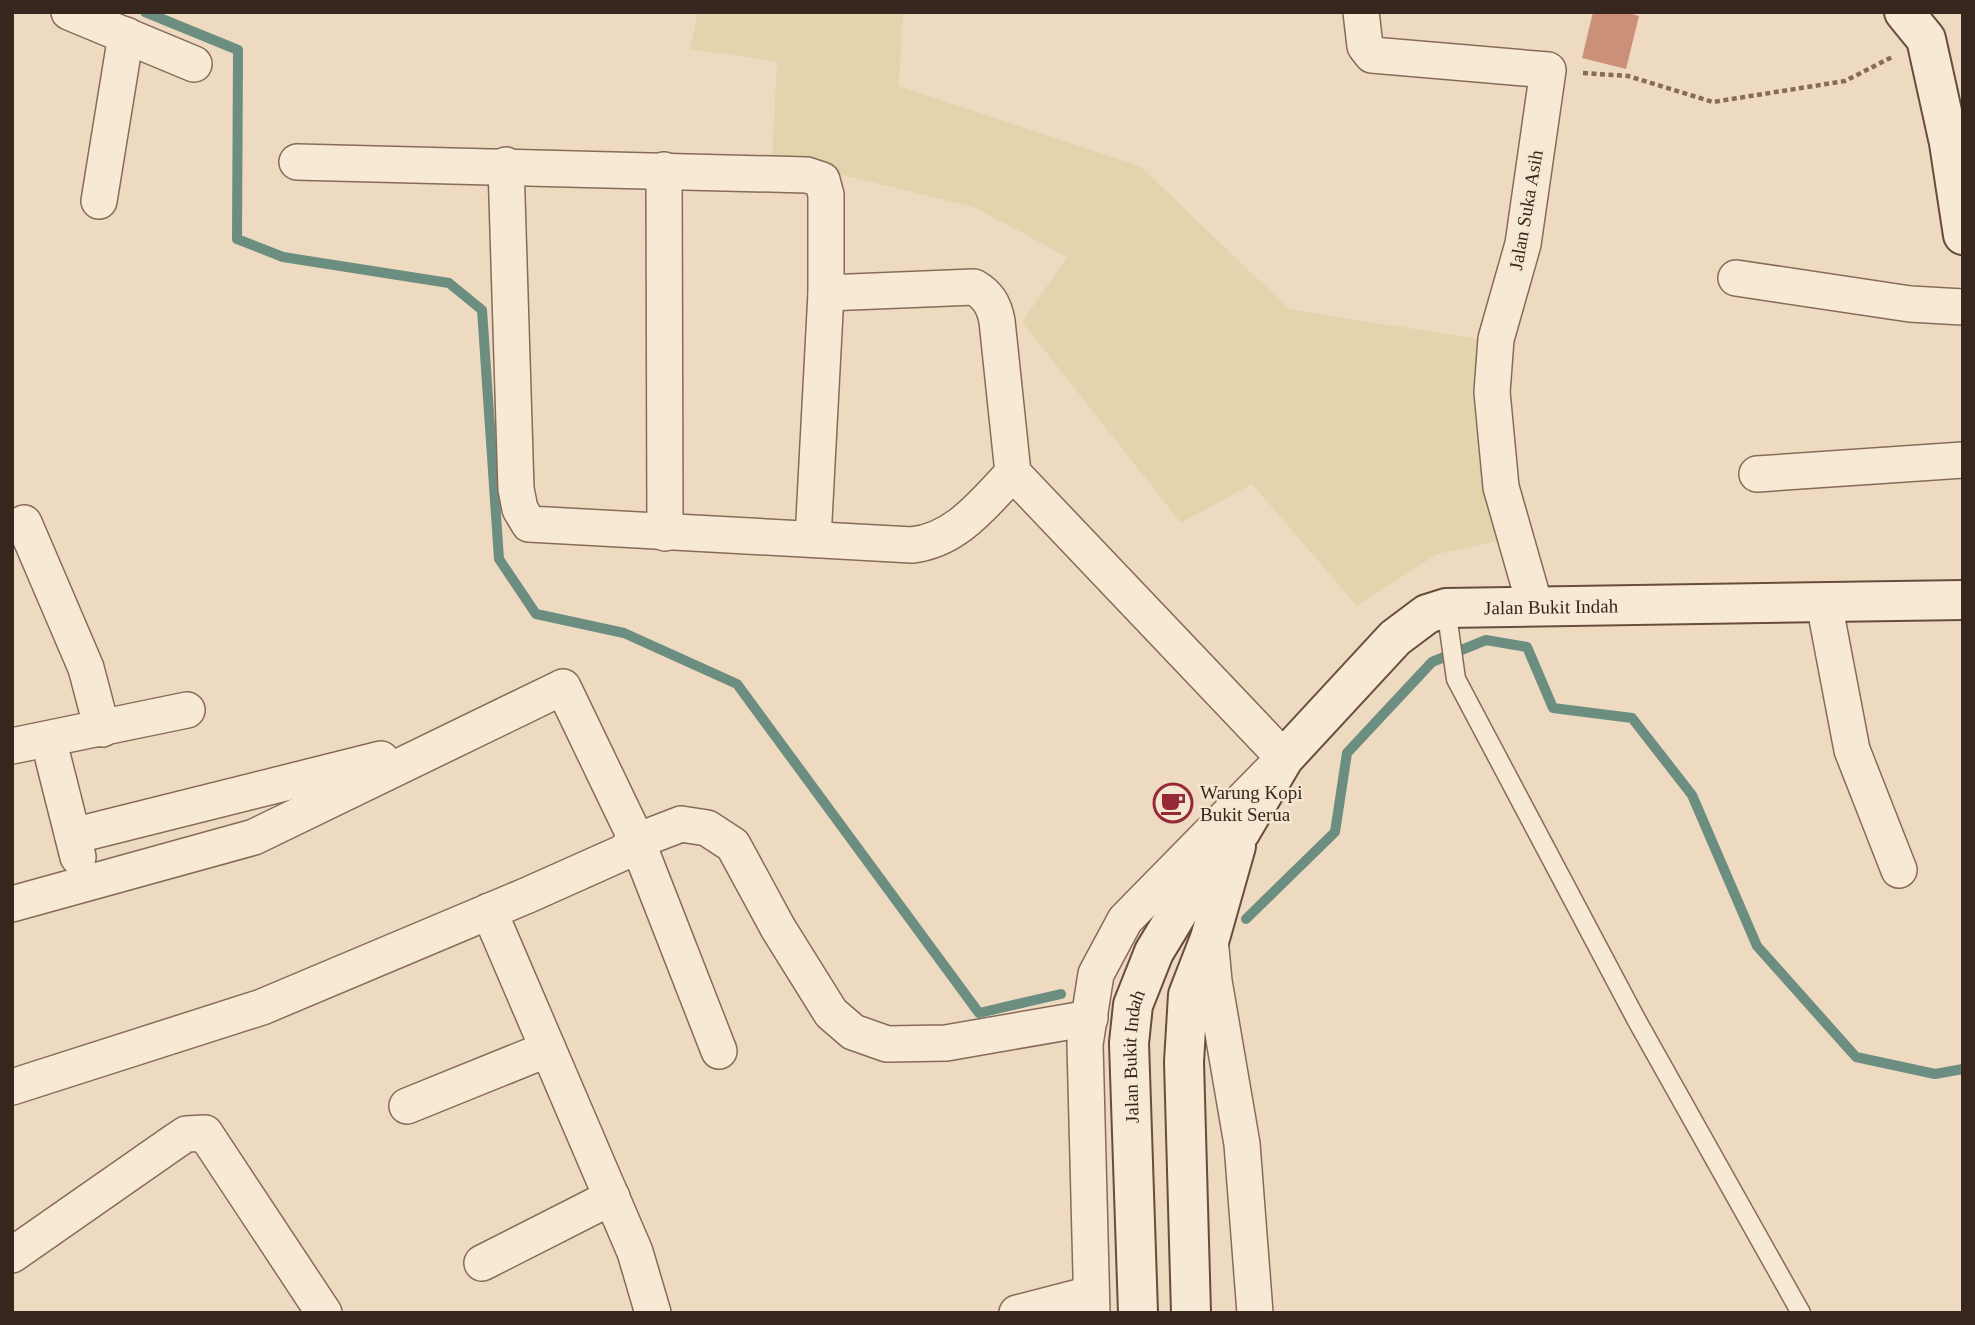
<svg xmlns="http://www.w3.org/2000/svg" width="1975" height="1325" viewBox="0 0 1975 1325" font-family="Georgia,serif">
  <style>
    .farmland { fill: #e3d4ae }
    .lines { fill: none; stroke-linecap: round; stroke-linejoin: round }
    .stream { stroke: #6b8e80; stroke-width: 10 }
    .building { fill: #cc8f77 }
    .lane-casing { stroke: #876b59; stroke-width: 21 }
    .street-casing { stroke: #876b59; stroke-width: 38 }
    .secondary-casing { stroke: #684c3c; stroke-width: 42 }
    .path { stroke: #876b59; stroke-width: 4.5; stroke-dasharray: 5 3.5; stroke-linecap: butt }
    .lane { stroke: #f8e9d4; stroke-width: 18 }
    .street { stroke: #f8e9d4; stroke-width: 35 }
    .secondary { stroke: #f8e9d4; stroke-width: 38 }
    .labels { text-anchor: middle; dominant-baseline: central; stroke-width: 5; stroke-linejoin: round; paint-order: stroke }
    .street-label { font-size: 19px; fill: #36261d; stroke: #f5e6d0 }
    .poi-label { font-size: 19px; fill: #36261d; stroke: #f5e6d0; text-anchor: start }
  </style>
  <rect width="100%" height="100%" fill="#eedac1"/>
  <path class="farmland" d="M698 12H903L899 86 1140 166 1289 309 1478 339 1486 476 1509 539 1437 554 1357 606 1252 484 1181 523 1022 322 1067 257 974 207 772 158 777 62 690 49Z"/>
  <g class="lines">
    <g class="stream">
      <path d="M145 12 238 50 237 239 283 257 449 283 482 310 499 559 536 614 624 633 737 684 979 1013 1061 994"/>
      <path d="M1246 919 1335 832 1347 753 1432 662 1486 640 1527 647 1553 708 1632 718 1692 795 1757 946 1856 1057 1935 1074 1963 1069"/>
    </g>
  </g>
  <path class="building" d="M1593 12H1625L1639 16 1626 69 1582 58Z"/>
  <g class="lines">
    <defs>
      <path id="lane" d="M1446 608 1456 679 1636 1019 1801 1313"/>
      <g id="street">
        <path d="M69 12 194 64"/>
        <path d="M1361 12 1365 46 1372 55 1548 70 1523 244 1496 339 1492 392 1501 487 1535 606"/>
        <path d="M297 162 807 175 822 180 826 195V293L813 539"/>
        <path d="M506 165 516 489 520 509 529 524 912 545C957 540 984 503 1013 473"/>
        <path d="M664 170 665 533"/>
        <path d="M99 201 126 35"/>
        <path d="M1736 278 1910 304 1963 307"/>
        <path d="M826 293 974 287C988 295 994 305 997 321L1013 473 1284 758 1125 920 1096 974 1085 1044 1092 1313"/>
        <path d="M1757 474 1963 460"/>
        <path d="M24 523 86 668 102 729"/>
        <path d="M1824 603 1852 750 1899 870"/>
        <path d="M12 746 187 710"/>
        <path d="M53 758 78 857"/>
        <path d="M73 836 381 759"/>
        <path d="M12 904 254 837 563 687 637 841 719 1051"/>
        <path d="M489 911 635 1252 653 1313"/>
        <path d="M1210 938 1214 981 1242 1144 1255 1313"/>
        <path d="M12 1087 262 1007 528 895 622 853 637 841 681 824 707 828 733 845 778 928 831 1013 853 1032 887 1044 946 1043 1090 1018"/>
        <path d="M407 1106 548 1049"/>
        <path d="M12 1255 174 1142 186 1134 205 1133 324 1313"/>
        <path d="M482 1263 612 1197"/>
        <path d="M1017 1313 1091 1294"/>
      </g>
      <g id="secondary">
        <path d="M1904 12 1926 39 1949 143 1963 235"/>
        <path id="s1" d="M1138 1313 1129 1043 1133 1005 1154 952 1191 891 1241 831 1284 758 1395 638 1427 614 1446 608 1963 600"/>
        <path d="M1191 1313 1184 1062 1188 995 1210 938 1236 846"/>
      </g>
    </defs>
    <use href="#lane" class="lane-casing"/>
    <use href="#street" class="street-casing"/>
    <use href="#secondary" class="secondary-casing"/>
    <path class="path" d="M1583 73 1628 76 1713 102 1845 81 1892 57"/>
    <use href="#lane" class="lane"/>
    <use href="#street" class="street"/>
    <use href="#secondary" class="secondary"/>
  </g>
  <defs>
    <symbol id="cafe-ring" viewBox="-11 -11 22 22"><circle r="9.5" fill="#f5e6d0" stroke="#952938" stroke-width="1.5"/><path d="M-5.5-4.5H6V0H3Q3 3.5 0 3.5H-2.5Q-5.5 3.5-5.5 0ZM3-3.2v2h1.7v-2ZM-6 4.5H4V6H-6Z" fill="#952938"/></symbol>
  </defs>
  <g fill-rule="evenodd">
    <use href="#cafe-ring" x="1151" y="781" width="44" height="44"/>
  </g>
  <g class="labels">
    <g class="street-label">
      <text transform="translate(1526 210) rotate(-80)">Jalan Suka Asih</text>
      <text stroke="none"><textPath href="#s1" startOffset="928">Jalan Bukit Indah</textPath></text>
      <text stroke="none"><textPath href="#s1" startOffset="257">Jalan Bukit Indah</textPath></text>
    </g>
    <g class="poi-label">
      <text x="1200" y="792">Warung Kopi<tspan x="1200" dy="22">Bukit Serua</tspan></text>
    </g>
  </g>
  <rect width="1975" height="1325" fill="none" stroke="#36261d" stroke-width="28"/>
</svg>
